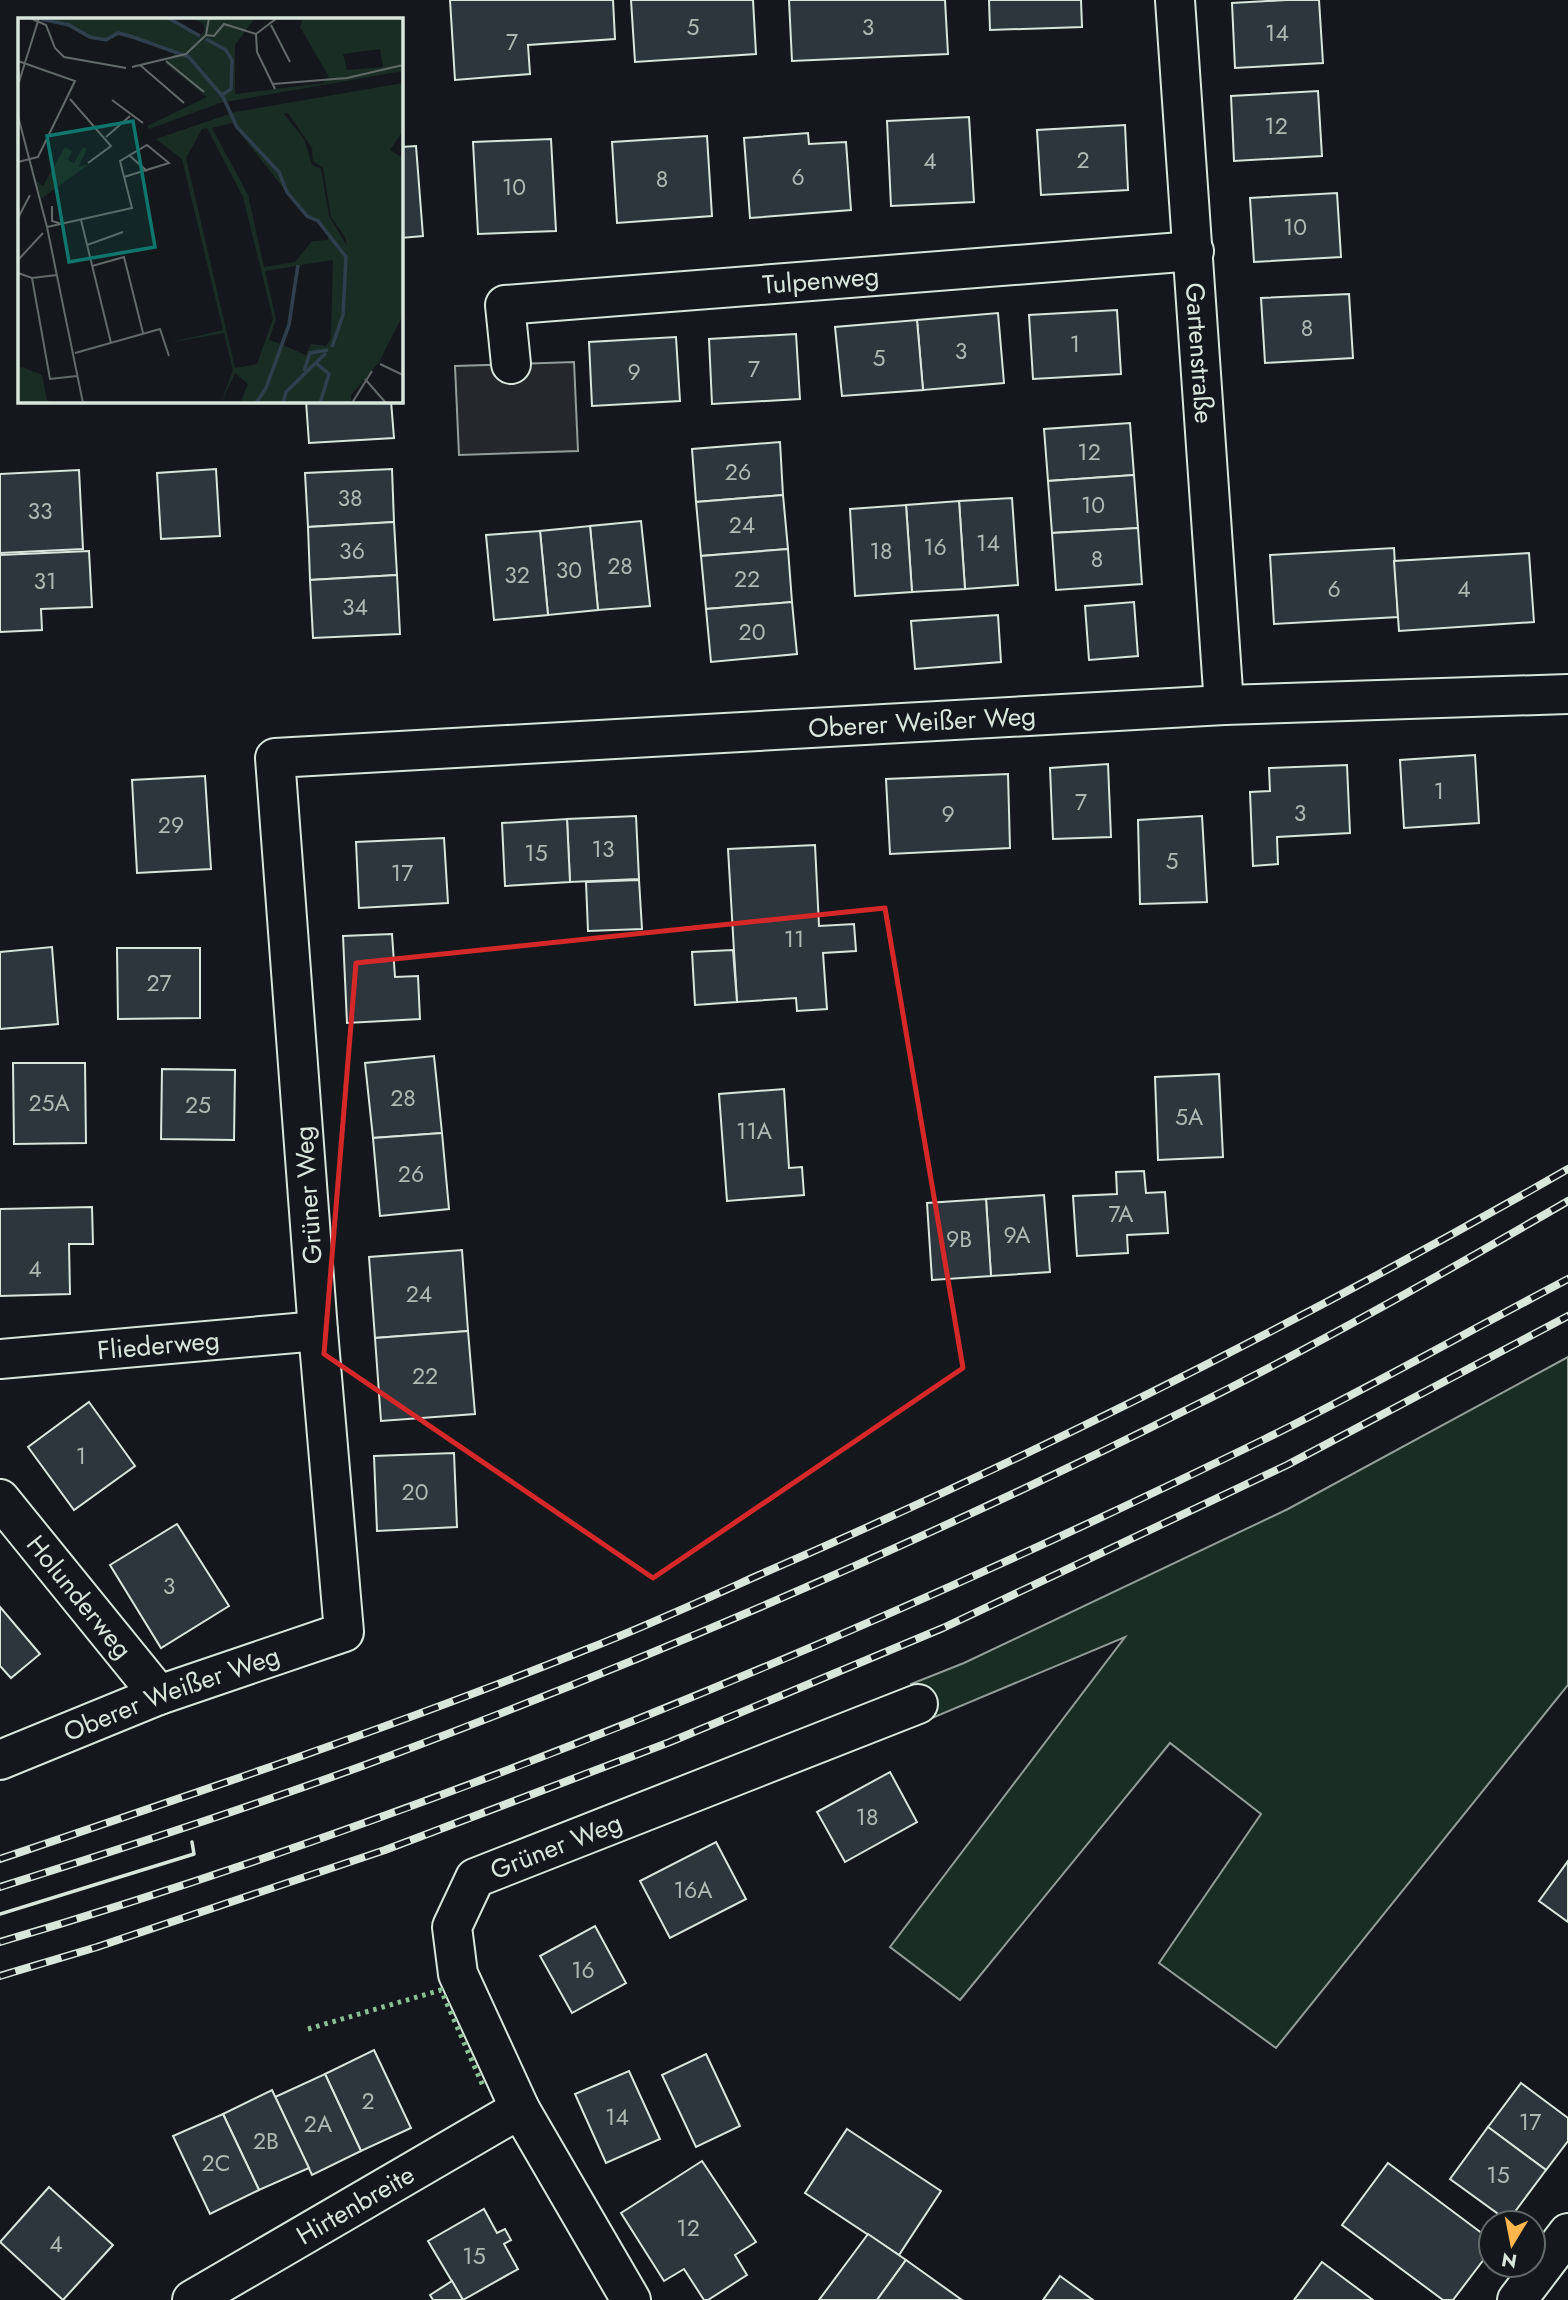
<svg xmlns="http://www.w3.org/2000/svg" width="1568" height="2300" viewBox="0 0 1568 2300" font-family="Jost,sans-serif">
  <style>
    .green { fill: #1a2d24; stroke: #939e99; stroke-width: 2 }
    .parking { fill: #24282b; stroke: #939e99; stroke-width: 2 }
    .building { fill: #2c363c; stroke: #d8e6dc; stroke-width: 2 }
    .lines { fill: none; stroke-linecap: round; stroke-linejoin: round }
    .street-casing { stroke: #d8e6dc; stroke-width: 42 }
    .street { stroke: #14181c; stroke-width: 38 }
    .rail-casing { stroke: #d8e6dc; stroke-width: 8 }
    .rail { stroke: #14181c; stroke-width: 5; stroke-dasharray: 16; stroke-linecap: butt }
    .hedge { stroke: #8ac095; stroke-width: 5; stroke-dasharray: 3.5 5; stroke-linecap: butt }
    .wall { stroke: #d8e6dc; stroke-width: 3.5 }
    .marked { fill: none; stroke: #d62828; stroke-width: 5; stroke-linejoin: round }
    .labels { text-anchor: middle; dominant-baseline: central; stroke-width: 5; stroke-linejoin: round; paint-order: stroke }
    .number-label { font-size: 23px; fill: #adbab4 }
    .street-label { font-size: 26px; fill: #d8e6dc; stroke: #14181c }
    .inset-river { fill: none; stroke: #2f3f4d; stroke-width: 3.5 }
    .inset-road { fill: none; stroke: #626a69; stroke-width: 2 }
    .view { fill: #0f766e; fill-opacity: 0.15; stroke: #0f766e; stroke-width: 3.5 }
    .inset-edge { fill: none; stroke: #d8e6dc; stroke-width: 3.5 }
  </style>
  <rect width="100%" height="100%" fill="#14181c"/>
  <path class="green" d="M1568 1357V1685L1276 2048 1159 1963 1261 1814 1170 1743 960 2000 890 1947 1125 1637 925 1721 911 1684 964 1663 1288 1509Z"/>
  <path class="parking" d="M574 362 578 451 459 455 455 366Z"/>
  <g class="building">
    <path d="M450 0H613L615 39 528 45 530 74 455 80Z"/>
    <path d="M631 0H753L756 54 635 62Z"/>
    <path d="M789 0H945L948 54 792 61Z"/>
    <path d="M989 0H1081L1082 27 990 30Z"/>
    <path d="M1286 0H1319L1323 63 1235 68 1232 3Z"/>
    <path d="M1318 91 1322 156 1234 161 1231 96Z"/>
    <path d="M969 117 974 202 891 206 887 121Z"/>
    <path d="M1125 125 1128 190 1041 195 1037 130Z"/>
    <path d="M808 133 809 144 846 142 851 210 750 218 744 138Z"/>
    <path d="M707 136 712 216 617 223 612 142Z"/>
    <path d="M551 139 556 231 478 234 473 142Z"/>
    <path d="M416 146 423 236 401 238V147Z"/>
    <path d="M1337 193 1341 257 1254 262 1250 198Z"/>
    <path d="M1349 294 1353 358 1265 363 1261 298Z"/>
    <path d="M1117 310 1121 374 1033 379 1029 315Z"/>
    <path d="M998 313 1004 383 923 390 917 320Z"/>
    <path d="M917 320 923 390 842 396 835 327Z"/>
    <path d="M796 334 800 399 712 404 709 339Z"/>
    <path d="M676 337 680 401 592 406 589 342Z"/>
    <path d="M306 401H391L394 438 309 443Z"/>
    <path d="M1130 423 1134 475 1048 481 1044 429Z"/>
    <path d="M780 442 783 495 696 502 692 449Z"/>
    <path d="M216 469 220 536 161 539 157 473Z"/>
    <path d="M392 469 394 522 308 527 305 473Z"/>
    <path d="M79 470 83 549 0 553V474Z"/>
    <path d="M1134 475 1138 528 1052 533 1048 481Z"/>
    <path d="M783 495 788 549 701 556 696 502Z"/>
    <path d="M1012 498 1018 585 965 589 959 501Z"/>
    <path d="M959 501 965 589 912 592 906 505Z"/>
    <path d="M906 505 912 592 855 596 850 509Z"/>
    <path d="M641 521 650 606 598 610 590 526Z"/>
    <path d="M394 522 397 575 310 580 308 527Z"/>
    <path d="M590 526 598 610 548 615 540 531Z"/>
    <path d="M1138 528 1142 584 1056 590 1052 533Z"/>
    <path d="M540 531 548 615 494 620 486 535Z"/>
    <path d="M1394 548 1398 617 1274 624 1270 555Z"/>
    <path d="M788 549 792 602 706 609 701 556Z"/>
    <path d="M89 551 92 607 41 609 42 630 0 632V555Z"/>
    <path d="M1529 553 1534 622 1399 631 1394 561Z"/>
    <path d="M397 575 400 634 313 638 310 580Z"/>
    <path d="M792 602 797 654 711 662 706 609Z"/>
    <path d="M1134 602 1138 656 1089 660 1085 606Z"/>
    <path d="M998 615 1001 662 915 669 911 621Z"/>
    <path d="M1475 755 1479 823 1404 828 1400 760Z"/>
    <path d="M1108 764 1111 837 1053 839 1050 768Z"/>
    <path d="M1347 765 1350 833 1277 837 1278 864 1253 866 1250 792 1270 791 1269 768Z"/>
    <path d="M1008 774 1010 848 890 854 886 779Z"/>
    <path d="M205 776 211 869 137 873 132 780Z"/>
    <path d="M636 816 639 879 570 882 567 819Z"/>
    <path d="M1202 816 1207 902 1140 904 1138 820Z"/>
    <path d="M567 819 570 882 505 886 502 823Z"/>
    <path d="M444 838 448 903 359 908 356 842Z"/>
    <path d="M815 845 819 926 854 924 856 951 823 953 827 1009 797 1011 796 998 737 1002 728 849Z"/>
    <path d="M639 880 642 929 588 931 586 882Z"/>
    <path d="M392 934 395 977 418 976 420 1019 347 1023 343 936Z"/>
    <path d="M52 947 58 1024 0 1029V952Z"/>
    <path d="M117 948H200V1018L118 1019Z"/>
    <path d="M733 950 737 1002 695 1005 692 952Z"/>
    <path d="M434 1056 442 1133 373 1138 365 1063Z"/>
    <path d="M13 1063H85L86 1143 14 1144Z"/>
    <path d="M162 1069 235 1070 234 1140 161 1139Z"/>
    <path d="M1219 1074 1223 1157 1158 1160 1155 1077Z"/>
    <path d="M784 1089 789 1168 802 1167 804 1195 727 1201 719 1094Z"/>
    <path d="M442 1133 449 1209 380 1216 373 1138Z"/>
    <path d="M1144 1171 1146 1193 1165 1192 1168 1233 1127 1235 1128 1253 1077 1256 1073 1196 1117 1194 1116 1172Z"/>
    <path d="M1044 1195 1050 1272 991 1276 986 1199Z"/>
    <path d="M986 1199 991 1276 932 1280 927 1203Z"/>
    <path d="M92 1207 93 1244H69L70 1294 0 1296V1209Z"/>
    <path d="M462 1250 468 1331 375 1338 369 1257Z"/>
    <path d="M468 1331 475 1414 381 1421 375 1338Z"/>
    <path d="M89 1402 135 1466 74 1510 28 1447Z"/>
    <path d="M454 1453 457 1527 377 1531 374 1456Z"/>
    <path d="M177 1524 229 1606 161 1648 110 1565Z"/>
    <path d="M0 1607 40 1654 11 1678 0 1666Z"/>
    <path d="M890 1772 917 1822 845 1862 817 1812Z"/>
    <path d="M716 1842 746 1899 670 1938 640 1881Z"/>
    <path d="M1568 1861V1922L1539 1901Z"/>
    <path d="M595 1926 626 1983 572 2013 540 1956Z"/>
    <path d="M374 2050 411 2128 361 2151 325 2074Z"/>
    <path d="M706 2054 740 2126 696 2147 662 2075Z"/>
    <path d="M629 2071 660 2139 606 2163 575 2094Z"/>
    <path d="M325 2074 361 2151 312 2175 275 2097Z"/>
    <path d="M1521 2083 1568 2118V2141L1546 2170 1488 2127Z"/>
    <path d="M272 2090 309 2168 259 2190 223 2114Z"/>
    <path d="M223 2114 259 2190 210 2214 173 2136Z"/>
    <path d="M1488 2127 1546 2170 1508 2221 1450 2179Z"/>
    <path d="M847 2129 941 2191 899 2255 805 2193Z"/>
    <path d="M702 2161 756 2242 735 2255 747 2275 708 2300H704L684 2269 664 2281 621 2213Z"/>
    <path d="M1388 2163 1491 2240V2250L1453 2300H1443L1342 2225Z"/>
    <path d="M49 2187 113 2245 63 2300 0 2242Z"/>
    <path d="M484 2209 497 2233 505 2229 511 2240 504 2244 518 2269 463 2300 428 2241Z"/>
    <path d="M868 2234 906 2260 877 2300H819Z"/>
    <path d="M906 2260 962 2300H877Z"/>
    <path d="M1322 2262 1373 2300H1294Z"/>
    <path d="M1060 2276 1093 2300H1043Z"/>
    <path d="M452 2281 463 2300H433L430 2295Z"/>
  </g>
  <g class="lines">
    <defs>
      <g id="street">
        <path id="s1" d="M1175 0 1224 705"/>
        <path id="s2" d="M511 364 505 305 1194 251"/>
        <path id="s3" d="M0 1359 318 1331"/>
        <path id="s4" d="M0 1499 159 1695"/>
        <path id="s5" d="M0 1760 159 1695 344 1632 318 1331 275 758 1224 705 1568 694"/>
        <path id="s6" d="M192 2300 520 2109"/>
        <path id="s7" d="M631 2300 520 2109 458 1974 452 1927 475 1878 918 1704"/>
        <path d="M1517 2300 1568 2233"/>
      </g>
    </defs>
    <use href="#street" class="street-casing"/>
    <use href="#street" class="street"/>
    <defs>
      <g id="rail">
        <path d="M0 1859C196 1793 393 1727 585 1650 644 1627 701 1601 759 1575 1037 1455 1306 1319 1568 1169"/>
        <path d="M0 1887C139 1843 279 1798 416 1746 679 1646 939 1534 1190 1408 1319 1344 1444 1273 1568 1201"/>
        <path d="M0 1942C435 1814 858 1638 1265 1439 1367 1389 1467 1332 1568 1279"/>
        <path d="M0 1976 97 1947 385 1850 670 1742 943 1628 1287 1465 1568 1316"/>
      </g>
    </defs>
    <use href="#rail" class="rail-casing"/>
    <use href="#rail" class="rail"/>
    <path class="hedge" d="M308 2029 441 1990 483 2086"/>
    <path class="wall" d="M0 1914 194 1854 192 1842"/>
  </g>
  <path class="marked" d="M885 908 963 1368 653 1578 324 1354 356 963Z"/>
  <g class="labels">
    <g class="number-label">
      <text x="693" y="27">5</text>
      <text x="868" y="27">3</text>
      <text x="1277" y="33">14</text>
      <text x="512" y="42">7</text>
      <text x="1276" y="126">12</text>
      <text x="1083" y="160">2</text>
      <text x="930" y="161">4</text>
      <text x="798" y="177">6</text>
      <text x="662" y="179">8</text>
      <text x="514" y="187">10</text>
      <text x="1295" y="227">10</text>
      <text x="1307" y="328">8</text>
      <text x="1075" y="344">1</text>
      <text x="961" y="351">3</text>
      <text x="879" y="358">5</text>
      <text x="754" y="369">7</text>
      <text x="634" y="372">9</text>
      <text x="1089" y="452">12</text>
      <text x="738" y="472">26</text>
      <text x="350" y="498">38</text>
      <text x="1093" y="505">10</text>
      <text x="40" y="511">33</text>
      <text x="742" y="525">24</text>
      <text x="988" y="543">14</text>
      <text x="935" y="547">16</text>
      <text x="352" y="551">36</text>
      <text x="881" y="551">18</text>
      <text x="1097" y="559">8</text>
      <text x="620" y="566">28</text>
      <text x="569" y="570">30</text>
      <text x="517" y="575">32</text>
      <text x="747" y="579">22</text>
      <text x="45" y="581">31</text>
      <text x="1334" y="589">6</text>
      <text x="1464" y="589">4</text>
      <text x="355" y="607">34</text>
      <text x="752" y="632">20</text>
      <text x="1439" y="791">1</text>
      <text x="1081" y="802">7</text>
      <text x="1300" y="813">3</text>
      <text x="948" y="814">9</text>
      <text x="171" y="825">29</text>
      <text x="603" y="849">13</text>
      <text x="536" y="853">15</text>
      <text x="1172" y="861">5</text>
      <text x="402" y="873">17</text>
      <text x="794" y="939">11</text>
      <text x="159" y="983">27</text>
      <text x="403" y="1098">28</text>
      <text x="49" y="1103">25A</text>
      <text x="198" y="1105">25</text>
      <text x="1189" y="1117">5A</text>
      <text x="754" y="1131">11A</text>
      <text x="411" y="1174">26</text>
      <text x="1121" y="1214">7A</text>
      <text x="1017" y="1235">9A</text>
      <text x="959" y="1239">9B</text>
      <text x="35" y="1269">4</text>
      <text x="419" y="1294">24</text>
      <text x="425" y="1376">22</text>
      <text x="81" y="1456">1</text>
      <text x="415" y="1492">20</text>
      <text x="169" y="1586">3</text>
      <text x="867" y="1817">18</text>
      <text x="693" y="1890">16A</text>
      <text x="583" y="1970">16</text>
      <text x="368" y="2101">2</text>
      <text x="617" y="2117">14</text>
      <text x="1530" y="2122">17</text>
      <text x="318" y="2124">2A</text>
      <text x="266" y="2141">2B</text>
      <text x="216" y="2163">2C</text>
      <text x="1498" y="2175">15</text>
      <text x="688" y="2228">12</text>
      <text x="56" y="2244">4</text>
      <text x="474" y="2256">15</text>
    </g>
    <g class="street-label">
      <text stroke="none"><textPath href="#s2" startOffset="376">Tulpenweg</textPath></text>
      <text stroke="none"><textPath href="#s1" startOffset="354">Gartenstraße</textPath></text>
      <text stroke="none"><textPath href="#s5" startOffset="1892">Oberer Weißer Weg</textPath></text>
      <text transform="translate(308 1195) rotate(-94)">Grüner Weg</text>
      <text stroke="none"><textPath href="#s3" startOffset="159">Fliederweg</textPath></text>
      <text stroke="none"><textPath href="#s4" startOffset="126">Holunderweg</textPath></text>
      <text stroke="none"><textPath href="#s5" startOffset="184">Oberer Weißer Weg</textPath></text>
      <text stroke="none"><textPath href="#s7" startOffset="558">Grüner Weg</textPath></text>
      <text stroke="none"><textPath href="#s6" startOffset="189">Hirtenbreite</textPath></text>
    </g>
  </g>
  <g transform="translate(18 18)">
    <rect width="385" height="385" fill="#14181c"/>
    <path d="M17 0H147L182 19 187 12 185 5 172 0H237L217 27V76L305 65 311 59 282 9 285 0H385V53L202 85 131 111 129 108 189 79 147 45 158 35 102 17 88 23 72 21 48 8ZM362 31 365 49 329 52 325 36ZM385 65V113L372 132 385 140V297L361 344 333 377V385H222L230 366 217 355 203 385 215 352 206 315 150 325 205 312 164 141 138 121 217 94ZM270 95 294 130 295 143 305 150 313 199 327 219 329 228 311 198 303 151 294 147 286 121 266 96ZM214 105 289 200 298 202 310 215V222L294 223 277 244 246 249 230 177 194 110ZM189 110 225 179 255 301 239 346 217 350 168 140 184 111ZM315 242 313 320 308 328 293 326 288 337 265 327 282 247ZM278 248 269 306 262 326 251 322 258 301 247 253ZM47 129 54 133 50 142 56 145 65 129 69 131 60 149 71 146 23 181 18 163 25 168ZM4 349 24 357 29 382 36 385H0V351Z" fill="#1a2d24" fill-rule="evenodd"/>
    <path class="inset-river" d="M150 0 182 18M23 1 51 7 72 19 88 22 100 15 115 19 171 39 205 79 219 109 261 154 269 174 289 198 300 203 328 239 325 297 314 329M188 21 208 32 214 42 213 71 204 77M298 345 311 356 302 385M286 353 292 335 310 332M238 385 248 370 271 307 280 247M265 385 268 374 308 335"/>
    <path class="inset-road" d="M12 0 28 7 37 30 46 39 108 50M198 0H223M253 7 272 44M238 16 239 34 257 71M188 17 196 18 206 6 238 16 259 0M0 43 57 63 20 139 0 144M148 43 186 74M122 47 166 85M114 49 168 36 188 17 191 0M255 66 329 60 385 47M0 67 21 0M52 81 93 128 70 145M94 82 125 105M0 98 29 209 65 385M88 119 112 98M112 138 129 153M34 188V203L44 206M0 200 12 177M63 202 93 325M29 209 114 190 102 143 129 127 151 145 106 159M69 227 105 214M0 242 25 215M74 248 106 239 125 315M0 255 14 260 39 257M14 260 32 361 59 358M57 335 142 311 151 338M362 346 385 357M347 361 368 385M334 385 354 353"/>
    <path class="view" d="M115 103 137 229 51 244 29 118Z"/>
    <rect width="385" height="385" class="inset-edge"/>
  </g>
  <g transform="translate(1512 2244) rotate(190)"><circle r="33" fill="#14181c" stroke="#626a69" stroke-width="2"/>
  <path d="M0-5L12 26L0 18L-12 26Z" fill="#ffb74d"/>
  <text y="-10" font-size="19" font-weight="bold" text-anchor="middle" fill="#d8e6dc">N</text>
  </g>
</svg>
